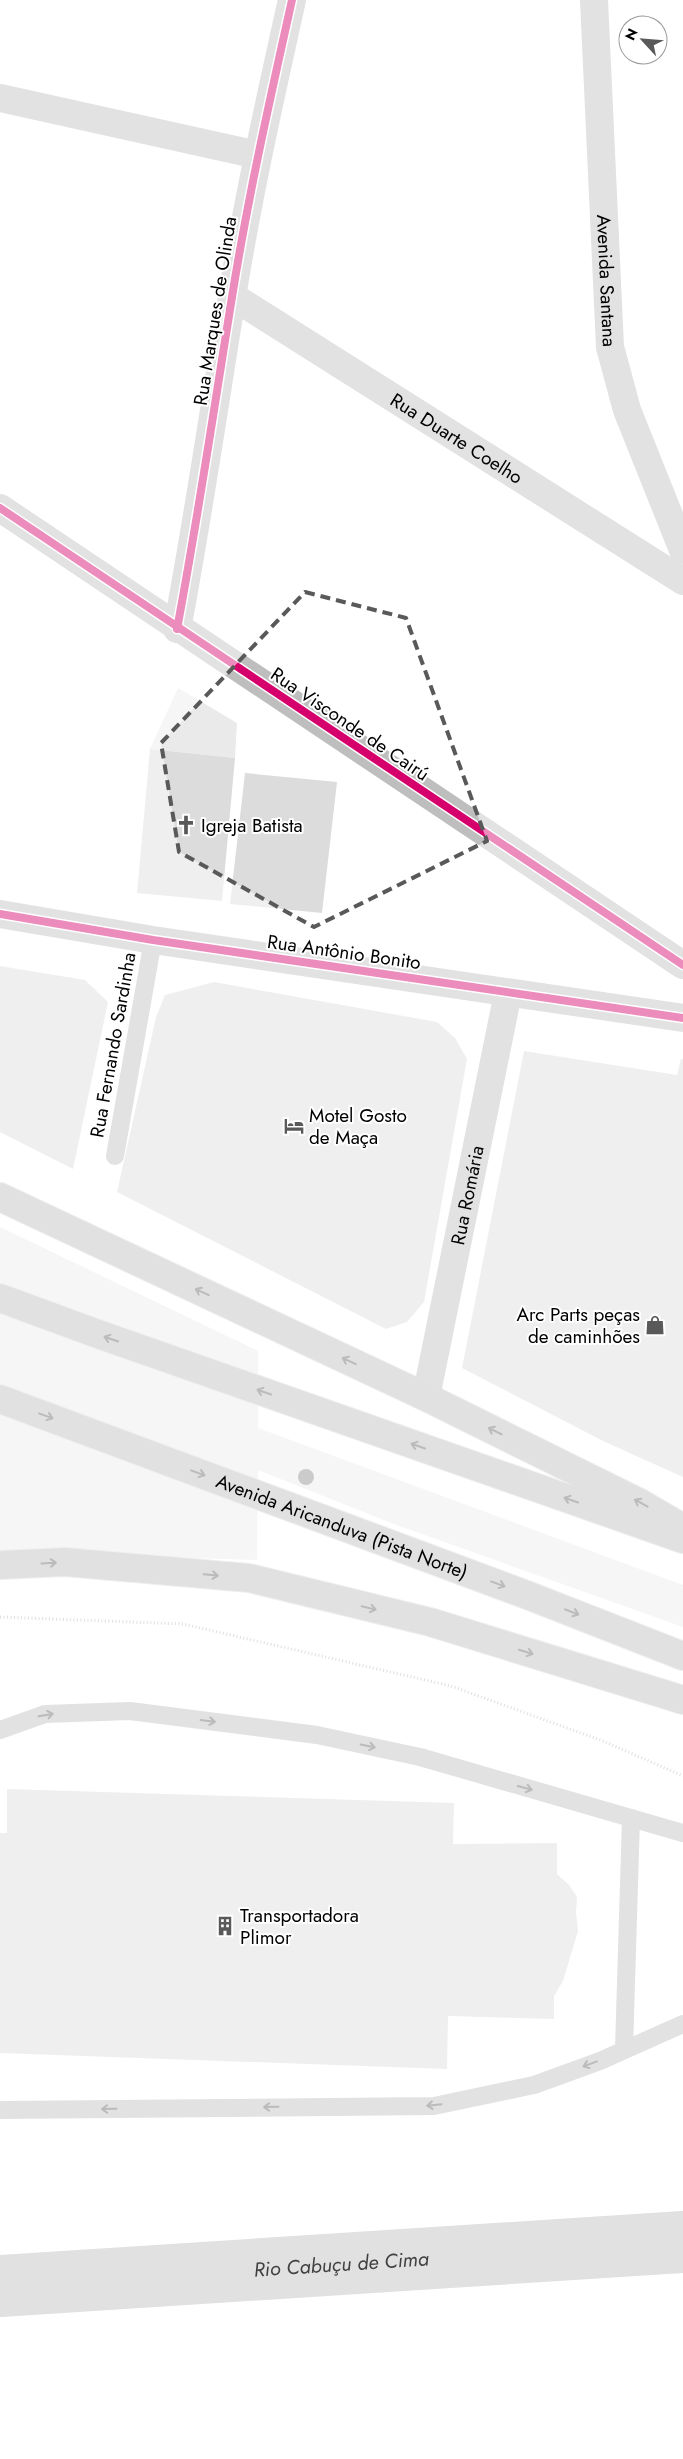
<svg xmlns="http://www.w3.org/2000/svg" width="683" height="2459" viewBox="0 0 683 2459" font-family="Jost,sans-serif">
  <style>
    .green { fill: #eaeaea }
    .lines { fill: none; stroke-linecap: round; stroke-linejoin: round }
    .river { stroke: #bcbcbc; stroke-width: 62 }
    .building { fill: #dcdcdc }
    .trunk-casing { stroke: #dbdbdb; stroke-width: 30 }
    .motorway-casing { stroke: #dbdbdb; stroke-width: 30 }
    .path { stroke: #b8b8b8; stroke-width: 3; stroke-dasharray: 1 2.5; stroke-linecap: butt }
    .service { stroke: #bebebe; stroke-width: 18 }
    .minor { stroke: #bebebe; stroke-width: 28 }
    .trunk { stroke: #bdbdbd; stroke-width: 28 }
    .motorway { stroke: #bdbdbd; stroke-width: 28 }
    .cycleway-casing { stroke: #fff; stroke-width: 11 }
    .cycleway { stroke: #d6006c; stroke-width: 8 }
    .tree { fill: #8d8d8d }
    .oneway { stroke: #686868 }
    .marked { fill: none; stroke: #595959; stroke-width: 4; stroke-dasharray: 10 6; stroke-linejoin: round }
    .labels { text-anchor: middle; dominant-baseline: central; stroke-width: 4; stroke-linejoin: round; paint-order: stroke }
    .street-label { font-size: 19px; fill: #000; stroke: #fff }
    .poi-label { font-size: 19px; fill: #000; stroke: #fff; text-anchor: start }
    .water-label { font-size: 20px; font-style: italic; fill: #404040; stroke: #fff }
  </style>
  <rect width="100%" height="100%" fill="#fff"/>
  <g class="green">
    <path d="M178 688 237 723 235 758 150 749Z"/>
    <path d="M0 1227 258 1351V1428L683 1585V1627L394 1524 258 1470 257 1560 0 1552Z"/>
  </g>
  <g class="lines">
    <path class="river" id="s1" d="M0 2286 683 2242"/>
  </g>
  <g class="building">
    <path d="M150 749 235 758 222 901 137 893Z"/>
    <path d="M245 773 337 782 322 913 230 904Z"/>
    <path d="M0 966 85 980 108 1002 73 1169 0 1132Z"/>
    <path d="M214 982 437 1022 455 1038 467 1059 424 1302 407 1322 386 1329 117 1192 156 1017 165 995Z"/>
    <path d="M524 1051 677 1075 681 1059H683V1477L603 1441 462 1368Z"/>
    <path d="M7 1789 454 1803 453 1844 557 1843V1874L569 1885 577 1897 576 1913 578 1931 563 1981 554 1996V2019L448 2016 447 2069 0 2053V1833H7Z"/>
  </g>
  <g class="lines">
    <defs>
      <g id="trunk">
        <path d="M0 1298 95 1333 683 1539"/>
        <path id="s5" d="M0 1399 527 1595 683 1656"/>
      </g>
      <g id="motorway">
        <path d="M0 1197 426 1397 640 1503 683 1528"/>
        <path d="M0 1565 65 1562 249 1578 430 1622 683 1700"/>
      </g>
    </defs>
    <use href="#trunk" class="trunk-casing"/>
    <use href="#motorway" class="motorway-casing"/>
    <path class="path" d="M0 1617 183 1624 451 1686 603 1741 683 1776"/>
    <g class="service">
      <path d="M115 1156 153 940"/>
      <path d="M0 1730 45 1714 130 1711 317 1735 420 1757 683 1833"/>
      <path d="M624 2049 631 1818"/>
      <path d="M0 2110 434 2106 534 2085 600 2061 683 2024"/>
    </g>
    <g class="minor">
      <path id="s2" d="M594 0 610 347 627 410 683 550"/>
      <path d="M0 98 258 155"/>
      <path id="s3" d="M232 296 683 581"/>
      <path d="M0 508 683 965"/>
      <path d="M177 629C198 518 214 408 232 297 248 197 270 99 292 0"/>
      <path d="M0 914 153 940 683 1018"/>
      <path id="s4" d="M426 1397 508 993"/>
    </g>
    <use href="#trunk" class="trunk"/>
    <use href="#motorway" class="motorway"/>
    <defs>
      <g id="cycleway">
        <path d="M0 508 683 965"/>
        <path d="M177 629C198 518 214 408 232 297 248 197 270 99 292 0"/>
        <path d="M0 914 153 940 683 1018"/>
      </g>
    </defs>
    <use href="#cycleway" class="cycleway-casing"/>
    <use href="#cycleway" class="cycleway"/>
  </g>
  <circle class="tree" cx="306" cy="1477" r="8"/>
  <defs><path id="oneway-shaft" d="M-6 0H5M1.5-3L5.5 0L1.5 3" fill="none" stroke-width="1.6" stroke-linecap="round" stroke-linejoin="round" transform="scale(1.25)"/></defs>
  <g class="oneway">
    <use href="#oneway-shaft" transform="translate(202 1292) rotate(-155)"/>
    <use href="#oneway-shaft" transform="translate(111 1339) rotate(-161)"/>
    <use href="#oneway-shaft" transform="translate(349 1361) rotate(-155)"/>
    <use href="#oneway-shaft" transform="translate(264 1392) rotate(-161)"/>
    <use href="#oneway-shaft" transform="translate(46 1416) rotate(20)"/>
    <use href="#oneway-shaft" transform="translate(495 1431) rotate(-154)"/>
    <use href="#oneway-shaft" transform="translate(418 1446) rotate(-161)"/>
    <use href="#oneway-shaft" transform="translate(198 1473) rotate(20)"/>
    <use href="#oneway-shaft" transform="translate(571 1500) rotate(-161)"/>
    <use href="#oneway-shaft" transform="translate(641 1503) rotate(-151)"/>
    <use href="#oneway-shaft" transform="translate(49 1563) rotate(-3)"/>
    <use href="#oneway-shaft" transform="translate(211 1575) rotate(5)"/>
    <use href="#oneway-shaft" transform="translate(498 1584) rotate(20)"/>
    <use href="#oneway-shaft" transform="translate(369 1608) rotate(14)"/>
    <use href="#oneway-shaft" transform="translate(572 1612) rotate(21)"/>
    <use href="#oneway-shaft" transform="translate(526 1652) rotate(17)"/>
    <use href="#oneway-shaft" transform="translate(46 1715) rotate(-10)"/>
    <use href="#oneway-shaft" transform="translate(208 1721) rotate(7)"/>
    <use href="#oneway-shaft" transform="translate(368 1746) rotate(12)"/>
    <use href="#oneway-shaft" transform="translate(525 1788) rotate(15)"/>
    <use href="#oneway-shaft" transform="translate(590 2064) rotate(160)"/>
    <use href="#oneway-shaft" transform="translate(434 2105) rotate(174)"/>
    <use href="#oneway-shaft" transform="translate(271 2107) rotate(179)"/>
    <use href="#oneway-shaft" transform="translate(109 2109) rotate(179)"/>
  </g>
  <path d="M0 0H683V2459H0ZM305 592 406 618 487 841 314 927 179 852 161 743Z" fill="#fff" fill-opacity=".55" fill-rule="evenodd"/>
  <path class="marked" d="M305 592 406 618 487 841 314 927 179 852 161 743Z"/>
  <defs>
    <symbol id="church-bare" viewBox="-9 -9 18 18"><path d="M-1.2-6h2.4v3.5h3.3v2.4h-3.3V6h-2.4V-.1h-3.3v-2.4h3.3Z" fill="#595959" stroke="#fff" stroke-width="2.5" paint-order="stroke"/></symbol>
    <symbol id="hotel-bare" viewBox="-9 -9 18 18"><path d="M-6-4.5h1.5V1H6V5H4.5V3h-9V5H-6ZM-4 0a1.8 1.8 0 1 1 3.6 0ZM.5 0V-2.5h3Q6-2.5 6 0Z" fill="#595959" stroke="#fff" stroke-width="2.5" paint-order="stroke"/></symbol>
    <symbol id="shop-bare" viewBox="-9 -9 18 18"><path d="M-5-2.5h2.3a2.7 3.5 0 0 1 5.4 0H5L5.5 6h-11ZM-1.5-2.5h3a1.5 2.3 0 0 0-3 0Z" fill="#595959" stroke="#fff" stroke-width="2.5" paint-order="stroke"/></symbol>
    <symbol id="building-bare" viewBox="-9 -9 18 18"><path d="M-4-6H4V6H1V3H-1V6H-4ZM-2.5-4.3h1.7v1.8h-1.7ZM.8-4.3h1.7v1.8H.8ZM-2.5-1h1.7V.8h-1.7ZM.8-1h1.7V.8H.8Z" fill="#595959" stroke="#fff" stroke-width="2.5" paint-order="stroke"/></symbol>
  </defs>
  <g fill-rule="evenodd">
    <use href="#church-bare" x="172" y="811" width="28" height="28"/>
    <use href="#hotel-bare" x="280" y="1112" width="28" height="28"/>
    <use href="#shop-bare" x="641" y="1311" width="28" height="28"/>
    <use href="#building-bare" x="211" y="1912" width="28" height="28"/>
  </g>
  <g class="labels">
    <g class="street-label">
      <text stroke="none"><textPath href="#s2" startOffset="281">Avenida Santana</textPath></text>
      <text transform="translate(215 311) rotate(-81)">Rua Marques de Olinda</text>
      <text stroke="none"><textPath href="#s3" startOffset="266">Rua Duarte Coelho</textPath></text>
      <text transform="translate(350 724) rotate(34)">Rua Visconde de Cairú</text>
      <text transform="translate(344 952) rotate(8)">Rua Antônio Bonito</text>
      <text transform="translate(113 1045) rotate(-80)">Rua Fernando Sardinha</text>
      <text stroke="none"><textPath href="#s4" startOffset="206">Rua Romária</textPath></text>
      <text stroke="none"><textPath href="#s5" startOffset="365">Avenida Aricanduva (Pista Norte)</textPath></text>
    </g>
    <g class="poi-label">
      <text x="201" y="825">Igreja Batista</text>
      <text x="309" y="1115">Motel Gosto<tspan x="309" dy="22">de Maça</tspan></text>
      <text x="640" y="1314" text-anchor="end">Arc Parts peças<tspan x="640" dy="22">de caminhões</tspan></text>
      <text x="240" y="1915">Transportadora<tspan x="240" dy="22">Plimor</tspan></text>
    </g>
    <g class="water-label">
      <text stroke="none"><textPath href="#s1" startOffset="342">Rio Cabuçu de Cima</textPath></text>
    </g>
  </g>
  <g transform="translate(643 40) rotate(296)"><circle r="24" fill="#ffffff" stroke="#999999"/>
  <path d="M0-4L9 19L0 12L-9 19Z" fill="#595959"/>
  <text y="-8" font-size="14" font-weight="bold" text-anchor="middle" fill="#000000">N</text>
  </g>
</svg>
